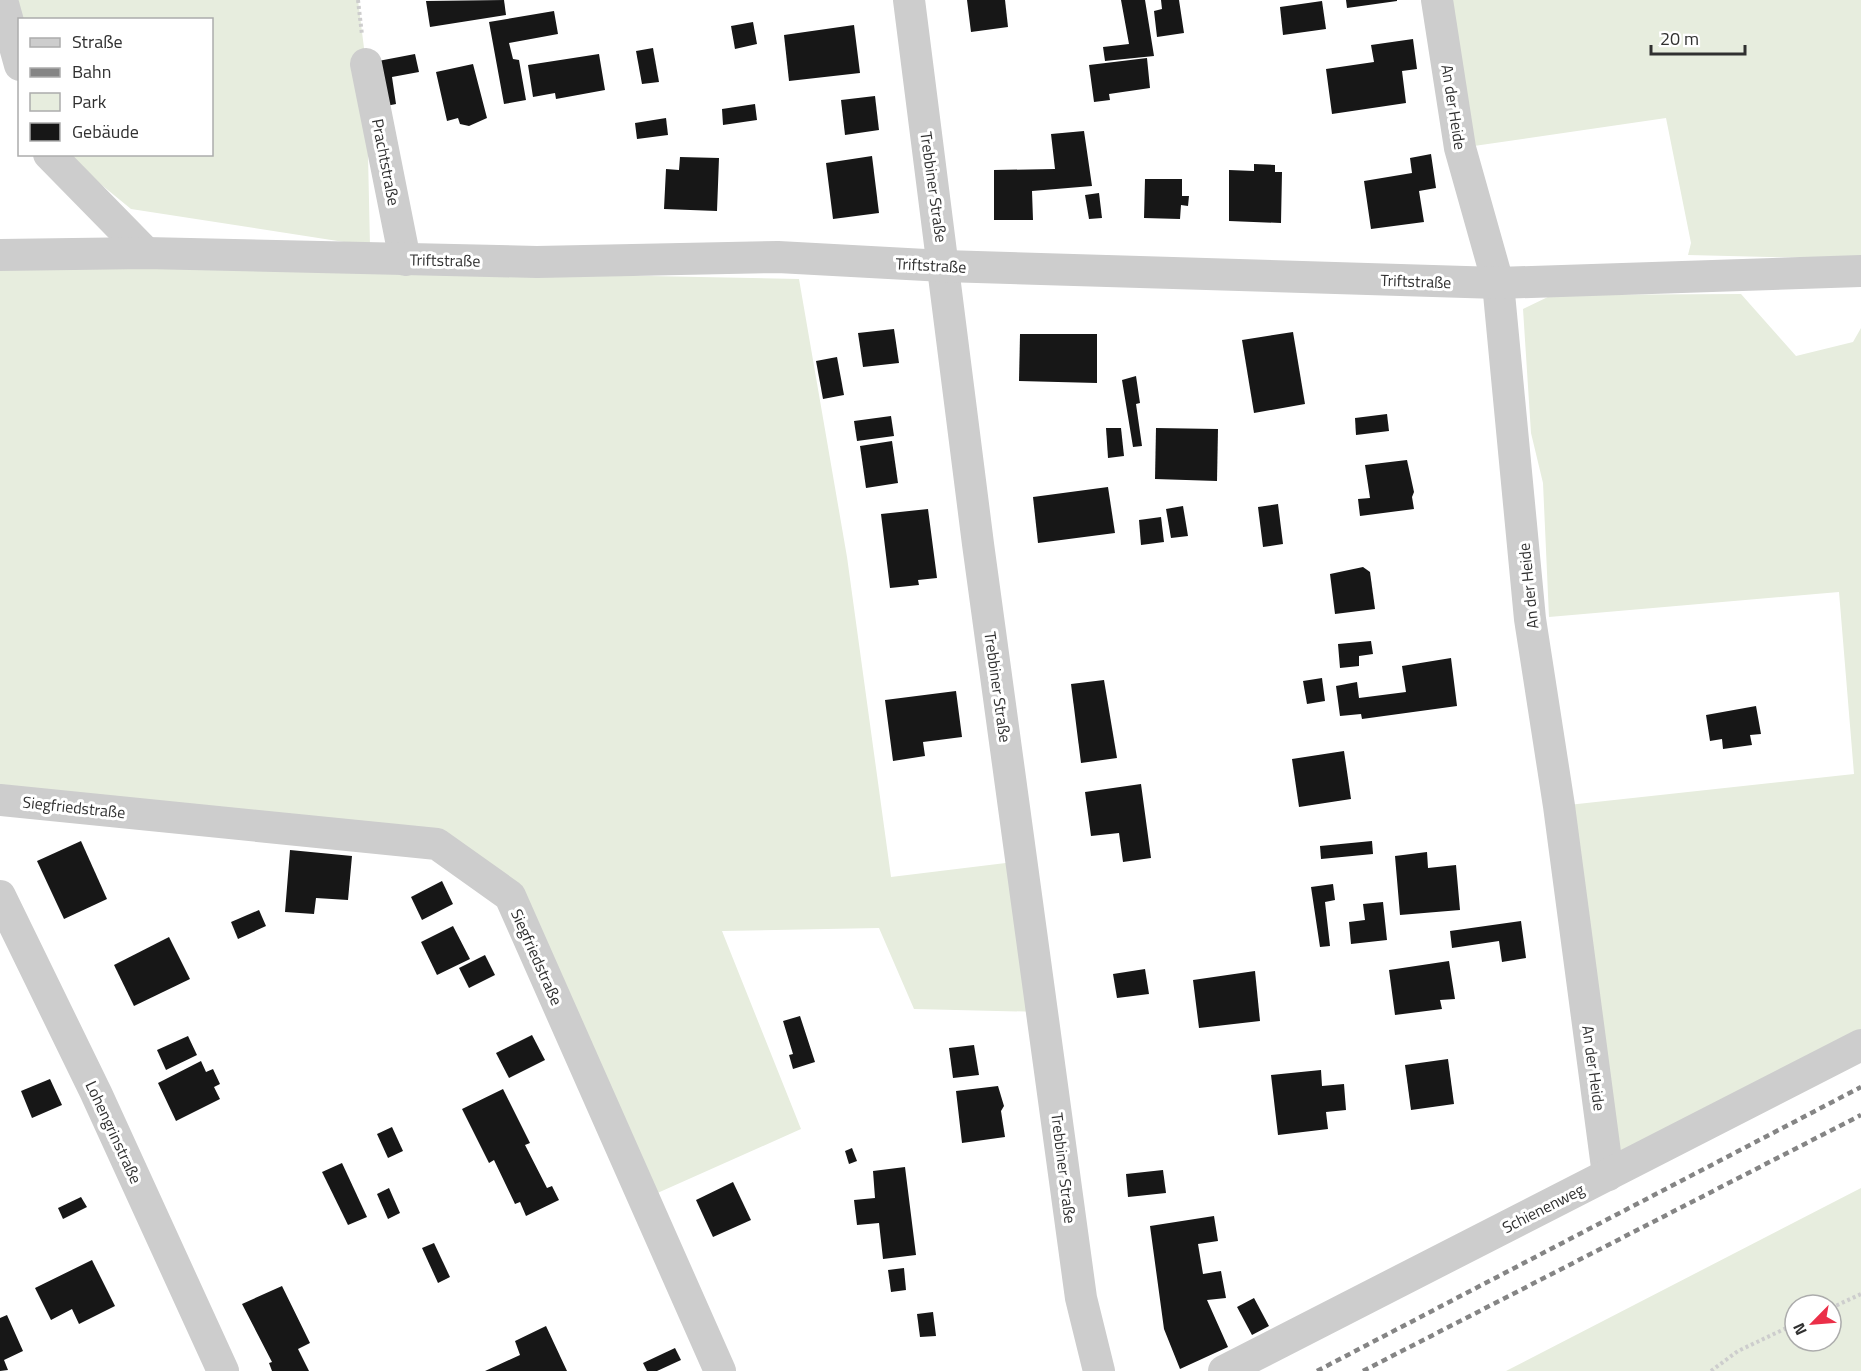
<svg xmlns="http://www.w3.org/2000/svg" width="1861" height="1371" viewBox="0 0 1861 1371" font-family="'Titillium Web',sans-serif">
  <style>
    .green { fill: #e7edde; fill-rule: evenodd }
    .building { fill: #171717 }
    .lines { fill: none; stroke-linecap: round; stroke-linejoin: round }
    .path { stroke: #cdcdcd; stroke-width: 4; stroke-dasharray: 3 3; stroke-linecap: butt }
    .minor { stroke: #cdcdcd; stroke-width: 32 }
    .rail { stroke: #858585; stroke-width: 4.5; stroke-dasharray: 6 4.5; stroke-linecap: butt }
    .labels { text-anchor: middle; dominant-baseline: central; stroke-width: 6; stroke-linejoin: round; paint-order: stroke }
    .street-label { font-size: 16px; fill: #303030; stroke: #fff }
  </style>
  <rect width="100%" height="100%" fill="#fff"/>
  <g class="green">
    <path d="M0 0H358L366 64 370 246 131 209 65 155 212 154V20H20Z"/>
    <path d="M1437 0H1861V259L1688 255 1691 243 1666 118 1460 148Z"/>
    <path d="M0 267 386 271 799 279 847 557 891 877 1022 861 1044 1012 914 1009 879 928 722 931 801 1129 644 1199 510 896 437 844 0 800Z"/>
    <path d="M1741 294 1796 356 1853 342 1861 328V1051L1608 1175 1559 806 1854 774 1839 592 1549 617 1543 483 1531 433 1523 309 1552 295Z"/>
    <path d="M1861 1188V1371H1506ZM1795 1305H1831V1341H1795Z"/>
  </g>
  <g class="building">
    <path d="M504 0 506 15 430 27 426 1Z"/>
    <path d="M967 0H1005L1008 27 971 32Z"/>
    <path d="M1121 0H1145L1154 56 1105 61 1103 47 1129 44Z"/>
    <path d="M1161 0H1179L1184 33 1157 37 1154 11 1162 9Z"/>
    <path d="M1346 0H1397V1L1347 8Z"/>
    <path d="M1322 1 1326 29 1283 35 1280 7Z"/>
    <path d="M554 11 558 34 509 43 513 59 519 60 526 100 504 104 489 22Z"/>
    <path d="M753 22 757 44 735 49 731 26Z"/>
    <path d="M854 25 860 73 789 81 784 35Z"/>
    <path d="M1413 39 1417 69 1402 71 1406 103 1332 114 1326 69 1374 62 1371 45Z"/>
    <path d="M653 48 659 82 642 84 636 51Z"/>
    <path d="M415 54 419 72 392 77 396 104 381 107 373 62Z"/>
    <path d="M599 54 605 90 556 99 555 93 533 97 528 65Z"/>
    <path d="M1147 58 1150 88 1109 94 1110 100 1094 102 1089 65Z"/>
    <path d="M473 64 487 118 469 126 460 124 458 118 447 121 436 72Z"/>
    <path d="M875 96 879 130 845 135 841 100Z"/>
    <path d="M755 104 757 120 723 125 722 109Z"/>
    <path d="M666 118 668 135 637 139 635 123Z"/>
    <path d="M1084 131 1092 186 1032 191 1033 220H994V170L1055 169 1051 134Z"/>
    <path d="M1431 154 1436 188 1419 191 1424 222 1371 229 1364 181 1412 173 1410 158Z"/>
    <path d="M872 156 879 213 833 219 826 163Z"/>
    <path d="M680 157 719 158 717 211 664 209 666 169 679 170Z"/>
    <path d="M1254 164 1275 165V172H1282L1281 223 1229 221V170L1254 171Z"/>
    <path d="M1145 179H1182V196H1189L1188 206 1181 205 1180 219 1144 218Z"/>
    <path d="M1099 193 1102 218 1089 219 1085 195Z"/>
    <path d="M894 329 899 363 863 367 858 333Z"/>
    <path d="M1293 332 1305 404 1254 413 1242 340Z"/>
    <path d="M1020 334H1097V383L1019 381Z"/>
    <path d="M837 357 844 395 823 399 816 361Z"/>
    <path d="M1136 376 1140 403 1136 404 1142 446 1133 447 1122 380Z"/>
    <path d="M1387 414 1389 431 1356 435 1355 418Z"/>
    <path d="M891 416 894 436 857 441 854 421Z"/>
    <path d="M1106 428H1121L1124 456 1108 458Z"/>
    <path d="M1156 428 1218 429 1217 481 1155 479Z"/>
    <path d="M892 441 898 483 866 488 860 446Z"/>
    <path d="M1407 460 1414 492 1412 497 1414 509 1360 516 1358 499 1370 498 1365 465Z"/>
    <path d="M1108 487 1115 533 1038 543 1033 497Z"/>
    <path d="M1278 504 1283 544 1263 547 1258 507Z"/>
    <path d="M1183 506 1188 536 1171 538 1166 509Z"/>
    <path d="M928 509 937 578 918 580 919 585 890 588 881 514Z"/>
    <path d="M1161 517 1164 542 1141 545 1139 520Z"/>
    <path d="M1363 567 1370 572 1375 609 1335 614 1330 574Z"/>
    <path d="M1371 641 1373 654 1359 656V666L1340 668 1338 644Z"/>
    <path d="M1451 658 1457 706 1362 719 1361 714 1340 716 1336 686 1357 682 1359 698 1406 692 1402 666Z"/>
    <path d="M1322 678 1325 701 1307 704 1303 681Z"/>
    <path d="M1104 680 1117 758 1081 763 1071 684Z"/>
    <path d="M956 691 962 737 923 742 925 756 893 761 885 700Z"/>
    <path d="M1756 706 1761 734 1750 735 1752 745 1723 749 1722 739 1710 741 1706 715Z"/>
    <path d="M1344 751 1351 799 1299 807 1292 759Z"/>
    <path d="M1141 784 1151 858 1123 862 1119 833 1091 836 1085 792Z"/>
    <path d="M81 841 107 899 64 919 37 861Z"/>
    <path d="M1372 841 1373 854 1321 859 1320 846Z"/>
    <path d="M290 850 352 856 348 900 316 898 314 914 285 912Z"/>
    <path d="M1427 852 1428 868 1456 865 1460 910 1400 915 1395 856Z"/>
    <path d="M442 881 453 904 422 920 411 897Z"/>
    <path d="M1333 884 1335 900 1325 902 1330 946 1320 947 1311 887Z"/>
    <path d="M1383 902 1387 940 1351 944 1349 922 1365 920 1363 904Z"/>
    <path d="M259 910 266 926 238 939 231 922Z"/>
    <path d="M1521 921 1526 958 1502 962 1499 941 1452 948 1450 931Z"/>
    <path d="M453 926 470 959 437 975 421 942Z"/>
    <path d="M169 937 190 979 134 1006 114 965Z"/>
    <path d="M485 955 495 975 469 988 459 968Z"/>
    <path d="M1449 961 1455 999 1440 1000 1442 1009 1395 1015 1389 970Z"/>
    <path d="M1145 969 1149 994 1117 998 1113 974Z"/>
    <path d="M1255 971 1260 1021 1199 1028 1193 980Z"/>
    <path d="M800 1016 815 1062 793 1069 789 1055 793 1054 783 1021Z"/>
    <path d="M532 1035 545 1060 509 1078 496 1053Z"/>
    <path d="M188 1036 197 1055 166 1070 157 1050Z"/>
    <path d="M974 1045 979 1075 953 1078 949 1048Z"/>
    <path d="M1448 1059 1454 1104 1411 1110 1405 1065Z"/>
    <path d="M201 1061 206 1072 213 1069 220 1084 214 1087 220 1099 176 1121 158 1083Z"/>
    <path d="M1321 1070 1322 1086 1344 1084 1346 1110 1326 1112 1328 1129 1278 1135 1271 1075Z"/>
    <path d="M50 1079 62 1105 32 1118 21 1091Z"/>
    <path d="M998 1086 1004 1106 1001 1111 1005 1137 962 1143 956 1091Z"/>
    <path d="M503 1089 530 1143 525 1145 547 1188 552 1186 559 1200 526 1216 520 1202 515 1204 494 1160 489 1163 462 1109Z"/>
    <path d="M392 1127 403 1151 388 1158 377 1134Z"/>
    <path d="M852 1148 857 1161 849 1164 845 1151Z"/>
    <path d="M342 1163 367 1217 348 1225 322 1172Z"/>
    <path d="M905 1167 916 1255 883 1259 879 1223 857 1225 854 1200 875 1198 873 1171Z"/>
    <path d="M1163 1170 1166 1193 1128 1197 1126 1174Z"/>
    <path d="M733 1182 751 1220 713 1237 696 1200Z"/>
    <path d="M389 1188 400 1213 388 1219 377 1194Z"/>
    <path d="M81 1197 87 1207 63 1219 58 1208Z"/>
    <path d="M1214 1216 1218 1241 1198 1244 1203 1274 1221 1271 1226 1298 1207 1300 1228 1347 1180 1369 1164 1329 1150 1226Z"/>
    <path d="M434 1243 450 1277 438 1283 422 1248Z"/>
    <path d="M92 1260 115 1306 79 1324 72 1309 51 1320 35 1288Z"/>
    <path d="M904 1268 906 1290 891 1292 888 1270Z"/>
    <path d="M282 1286 310 1343 298 1349 309 1371H272L269 1363 272 1362 242 1304Z"/>
    <path d="M1254 1298 1269 1326 1252 1335 1237 1307Z"/>
    <path d="M933 1312 936 1336 920 1337 917 1314Z"/>
    <path d="M7 1315 23 1351 4 1360 8 1370 0 1371V1318Z"/>
    <path d="M546 1326 567 1371H485L520 1355 515 1341Z"/>
    <path d="M675 1348 681 1360 657 1371H647L643 1363Z"/>
  </g>
  <g class="lines">
    <g class="path">
      <path d="M358 0 362 35"/>
      <path d="M1831 1308 1861 1294"/>
      <path d="M1711 1371 1738 1351 1795 1324"/>
    </g>
    <g class="minor">
      <path d="M2 0 20 65"/>
      <path d="M909 0 978 544 1081 1298 1099 1371"/>
      <path d="M1437 0 1460 148 1498 283 1530 619 1559 806 1608 1175"/>
      <path d="M366 64 405 260"/>
      <path d="M49 154 146 253"/>
      <path d="M0 255 146 253 537 262 778 257 944 266 1498 283 1861 271"/>
      <path d="M0 800 437 844 510 896 720 1371"/>
      <path d="M0 896 96 1093 223 1371"/>
      <path d="M1224 1371 1861 1045"/>
    </g>
    <g class="rail">
      <path d="M1317 1371 1861 1087"/>
      <path d="M1363 1371 1861 1115"/>
    </g>
  </g>
  <g class="labels">
    <g class="street-label">
      <text transform="translate(1454 107) rotate(81)">An der Heide</text>
      <text transform="translate(386 162) rotate(79)">Prachtstraße</text>
      <text transform="translate(934 187) rotate(82)">Trebbiner Straße</text>
      <text transform="translate(445 260) rotate(1)">Triftstraße</text>
      <text transform="translate(931 265) rotate(3)">Triftstraße</text>
      <text transform="translate(1416 281) rotate(2)">Triftstraße</text>
      <text transform="translate(1528 586) rotate(-96)">An der Heide</text>
      <text transform="translate(998 687) rotate(82)">Trebbiner Straße</text>
      <text transform="translate(74 807) rotate(6)">Siegfriedstraße</text>
      <text transform="translate(537 957) rotate(66)">Siegfriedstraße</text>
      <text transform="translate(1594 1068) rotate(82)">An der Heide</text>
      <text transform="translate(114 1132) rotate(65)">Lohengrinstraße</text>
      <text transform="translate(1064 1168) rotate(83)">Trebbiner Straße</text>
      <text transform="translate(1543 1208) rotate(-27)">Schienenweg</text>
    </g>
  </g>
  <rect x="18" y="18" width="195" height="138" fill="#ffffff" stroke="#acacac" stroke-width="1.5"/>
  <rect x="30" y="38" width="30" height="9" fill="#cdcdcd" stroke="#acacac" stroke-width="1.5"/>
  <text x="72" y="48" font-size="18" fill="#303030">Straße</text>
  <rect x="30" y="68" width="30" height="9" fill="#858585" stroke="#acacac" stroke-width="1.5"/>
  <text x="72" y="78" font-size="18" fill="#303030">Bahn</text>
  <rect x="30" y="93" width="30" height="18" fill="#e7edde" stroke="#acacac" stroke-width="1.5"/>
  <text x="72" y="108" font-size="18" fill="#303030">Park</text>
  <rect x="30" y="123" width="30" height="18" fill="#171717" stroke="#acacac" stroke-width="1.5"/>
  <text x="72" y="138" font-size="18" fill="#303030">Gebäude</text>
  <g transform="translate(1813 1323) rotate(245)"><circle r="28" fill="#ffffff" stroke="#acacac" stroke-width="1.5"/>
  <path d="M0-4.5L10 22L0 15L-10 22Z" fill="#eb2f48"/>
  <text y="-9" font-size="16" font-weight="bold" text-anchor="middle" fill="#303030">N</text>
  </g>
  <path d="M1651 45v9h94v-9" fill="none" stroke="#303030" stroke-width="3"/>
  <text x="1660" y="45" font-size="18" fill="#303030" stroke="#ffffff" stroke-width="4.5" paint-order="stroke">20 m</text>
</svg>
